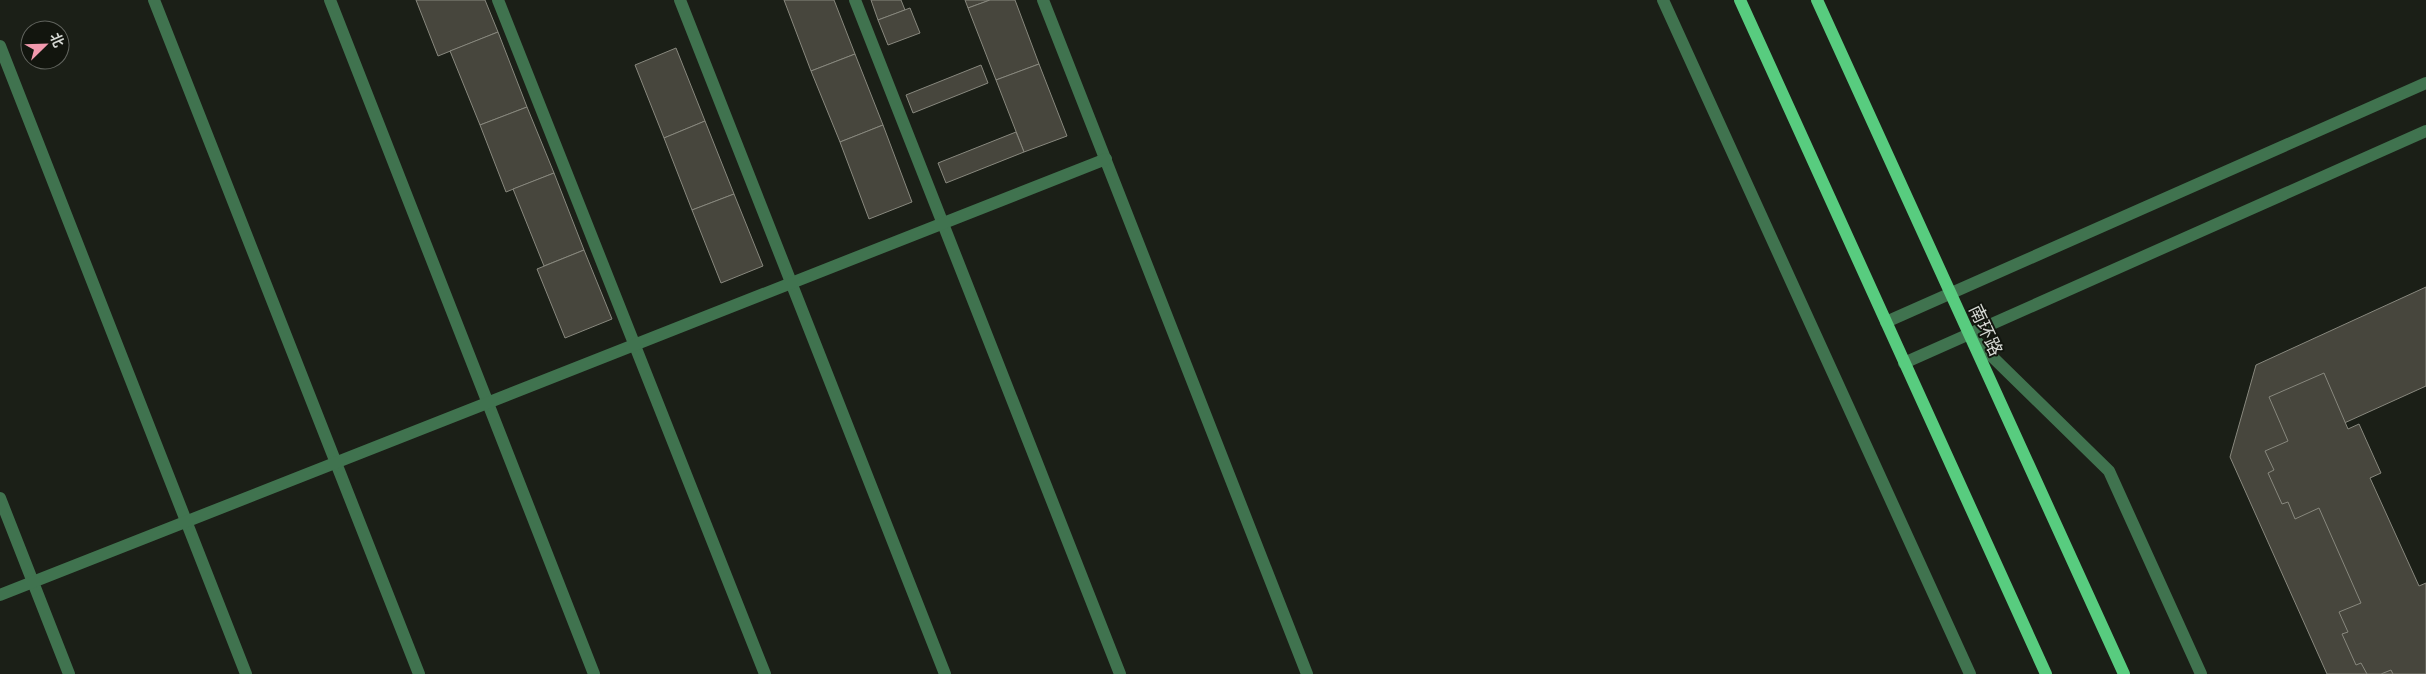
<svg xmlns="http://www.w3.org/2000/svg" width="2426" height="674" viewBox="0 0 2426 674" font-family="Quicksand,'Noto Sans SC',sans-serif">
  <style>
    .building { fill: #47463d; stroke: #88887e }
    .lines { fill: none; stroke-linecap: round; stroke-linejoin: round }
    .minor { stroke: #40734f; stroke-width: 12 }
    .major { stroke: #58cc7f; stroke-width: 12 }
    .labels { text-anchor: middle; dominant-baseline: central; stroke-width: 4; stroke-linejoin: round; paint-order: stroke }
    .street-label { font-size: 18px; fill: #d5d8d3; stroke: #12150e }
  </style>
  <rect width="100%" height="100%" fill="#1b1f17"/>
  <g class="building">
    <path d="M416 0H485L498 32 438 56Z"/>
    <path d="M784 0H834L855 54 811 71Z"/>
    <path d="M871 0H901L905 10 878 20Z"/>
    <path d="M965 0H990L968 8Z"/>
    <path d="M990 0H1015L1039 64 996 80 968 8Z"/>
    <path d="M910 8 920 33 888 45 878 20Z"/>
    <path d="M498 32 527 107 480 125 450 51Z"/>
    <path d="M676 48 705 121 664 138 635 65Z"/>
    <path d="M855 54 883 125 840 142 811 71Z"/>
    <path d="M1039 64 1067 136 1024 152 996 80Z"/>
    <path d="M981 65 988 83 913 113 906 95Z"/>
    <path d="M527 107 554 173 506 192 480 125Z"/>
    <path d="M705 121 734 194 692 210 664 138Z"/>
    <path d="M883 125 912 202 869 219 840 142Z"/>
    <path d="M1016 132 1024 152 946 183 938 163Z"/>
    <path d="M554 173 584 250 544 266 513 189Z"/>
    <path d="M734 194 763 266 721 283 692 210Z"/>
    <path d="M584 250 612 319 565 338 537 269Z"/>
    <path d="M2426 287V386L2331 429 2426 643V674H2327L2230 457 2256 365Z"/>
    <path d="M2324 373 2348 429 2359 424 2381 473 2370 478 2419 586 2426 583V674H2393L2391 670 2381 674H2367L2361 663 2356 665 2342 634 2348 632 2339 612 2361 603 2319 508 2295 519 2288 502 2282 504 2268 473 2274 470 2265 451 2288 441 2269 397Z"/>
  </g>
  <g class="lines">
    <g class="minor">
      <path d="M154 0 419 674"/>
      <path d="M330 0 594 674"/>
      <path d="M498 0 765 674"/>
      <path d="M680 0 945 674"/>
      <path d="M855 0 1120 674"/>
      <path d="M1043 0 1307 674"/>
      <path d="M1663 0 1970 674"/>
      <path d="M0 46 246 674"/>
      <path d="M1886 322 2426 83"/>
      <path d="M1970 335 2109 471 2201 674"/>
      <path d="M1904 363 2426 131"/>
      <path d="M0 498 69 674"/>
      <path d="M0 595 1106 159"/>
    </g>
    <g class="major">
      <path d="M1740 0 2046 674"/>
      <path d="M1817 0 2124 674"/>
    </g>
  </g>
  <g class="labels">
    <g class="street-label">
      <text transform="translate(1986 330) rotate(65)">南环路</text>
    </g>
  </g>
  <g transform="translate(45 45) rotate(67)"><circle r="24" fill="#12150e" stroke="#60635d"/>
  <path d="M0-4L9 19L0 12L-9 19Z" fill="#f29aae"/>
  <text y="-8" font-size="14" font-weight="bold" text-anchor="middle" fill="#d5d8d3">北</text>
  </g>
</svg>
